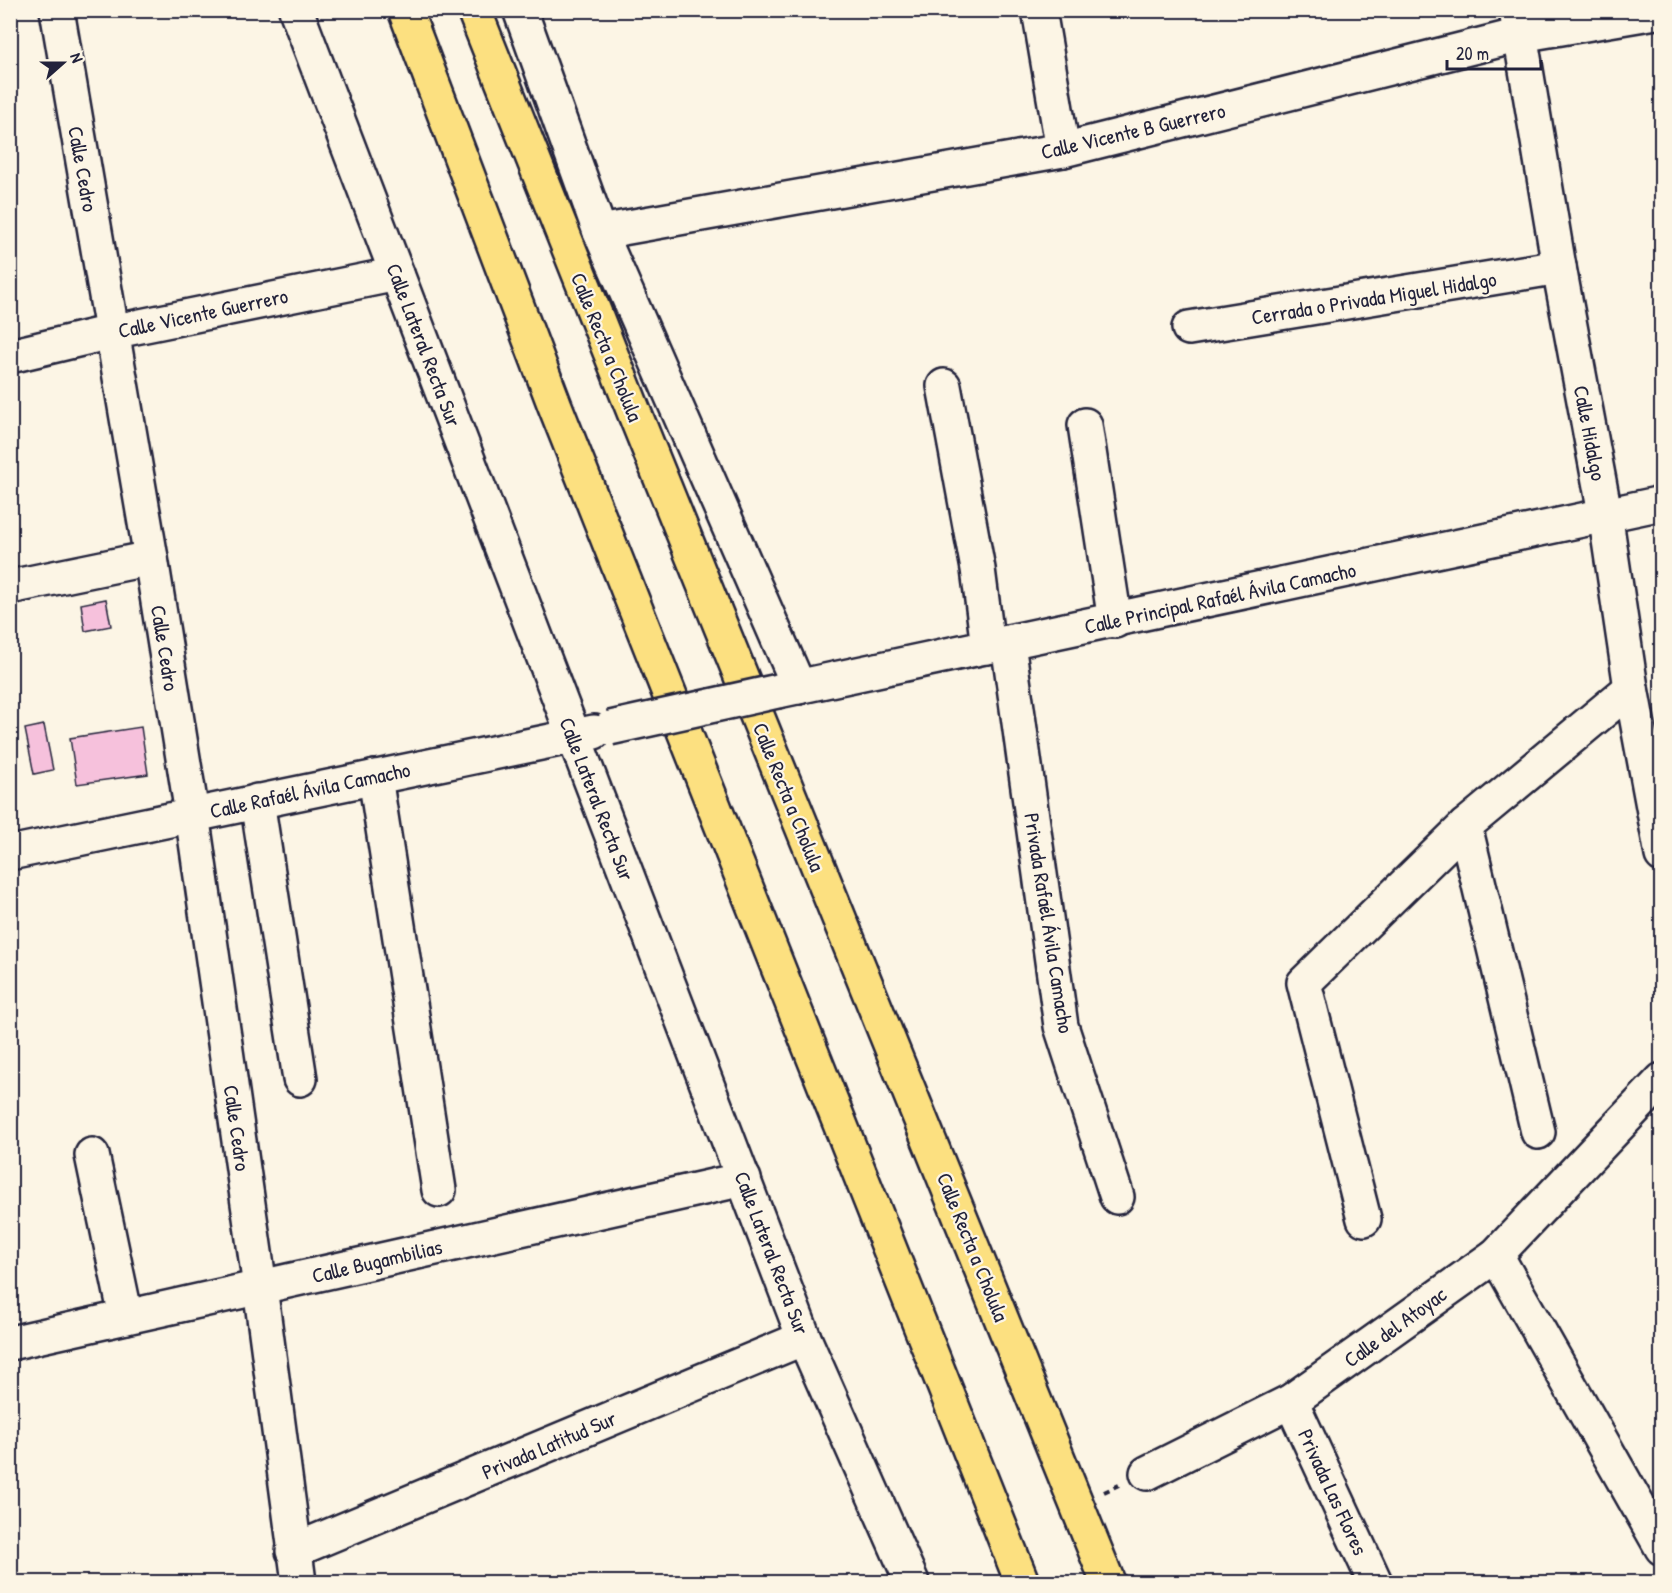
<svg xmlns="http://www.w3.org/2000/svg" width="1672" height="1593" viewBox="0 0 1672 1593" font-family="'Patrick Hand',sans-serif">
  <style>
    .building { fill: #f6c1dc; stroke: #22223b; stroke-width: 1.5 }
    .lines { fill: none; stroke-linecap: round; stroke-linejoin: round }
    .minor-casing { stroke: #22223b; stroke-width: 38 }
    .major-casing { stroke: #22223b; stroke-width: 38 }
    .path { stroke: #22223b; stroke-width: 4; stroke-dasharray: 6 4.5; stroke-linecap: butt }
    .minor { stroke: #fcf5e5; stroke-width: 33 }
    .major { stroke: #fce080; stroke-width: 33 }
    .minor-bridge-casing { stroke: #22223b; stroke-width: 38; stroke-linecap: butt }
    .minor-bridge { stroke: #fcf5e5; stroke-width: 33 }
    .labels { text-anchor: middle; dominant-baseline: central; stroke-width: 4.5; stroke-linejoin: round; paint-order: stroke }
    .street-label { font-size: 21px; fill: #22223b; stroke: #fcf5e5 }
  </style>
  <rect width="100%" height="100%" fill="#fcf5e5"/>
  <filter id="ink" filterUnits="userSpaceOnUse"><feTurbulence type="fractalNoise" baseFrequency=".0167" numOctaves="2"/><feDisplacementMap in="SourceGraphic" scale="12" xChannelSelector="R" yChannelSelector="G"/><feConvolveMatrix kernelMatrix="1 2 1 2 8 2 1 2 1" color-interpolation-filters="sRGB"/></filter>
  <g filter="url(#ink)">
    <g class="building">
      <path d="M106 599 111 626 85 631 81 604Z"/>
      <path d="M44 725 53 770 34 774 25 729Z"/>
      <path d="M141 727 148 774 77 784 70 738Z"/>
    </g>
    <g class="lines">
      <defs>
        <g id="minor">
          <path d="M57 10 151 558 192 814 260 1287 299 1582"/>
          <path d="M296 10 804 1338 912 1582"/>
          <path d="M520 10 600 232 799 687"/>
          <path d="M1039 10 1063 150"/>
          <path d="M1516 10 1559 267 1605 513 1631 688 1662 855"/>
          <path d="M600 232 1063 150 1520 35 1662 11"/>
          <path d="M1189 328 1559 267"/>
          <path d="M10 356 111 332 397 274"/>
          <path d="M944 386 978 569 988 647"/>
          <path d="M1085 425 1115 621"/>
          <path d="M10 587 151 558"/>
          <path d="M1008 643 1061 1026 1117 1197"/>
          <path d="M778 691 1662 503"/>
          <path d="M375 777 439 1190"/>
          <path d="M257 801 300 1079"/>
          <path d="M1465 826 1538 1132"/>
          <path d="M10 853 594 732"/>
          <path d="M92 1155 126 1317"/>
          <path d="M1364 1219 1304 983 1465 826 1631 688"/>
          <path d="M1496 1255 1662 1548"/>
          <path d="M10 1343 744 1179"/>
          <path d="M1291 1401 1375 1582"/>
          <path d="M1147 1473 1291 1401 1496 1255 1662 1080"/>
          <path d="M293 1551 804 1338"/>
        </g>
        <g id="major">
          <path d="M405 10 555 406 1022 1582"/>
          <path d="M474 10 634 412 1108 1582"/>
        </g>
      </defs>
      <use href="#minor" class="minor-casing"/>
      <use href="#major" class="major-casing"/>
      <path class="path" d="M1104 1492 1119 1485"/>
      <use href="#minor" class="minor"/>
      <use href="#major" class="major"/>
      <defs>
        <path id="minor-bridge" d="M610 728 778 691"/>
      </defs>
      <use href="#minor-bridge" class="minor-bridge-casing"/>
      <use href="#minor-bridge" class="minor-bridge"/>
    </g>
  </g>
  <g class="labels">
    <g class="street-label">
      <text transform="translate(1133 131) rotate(-13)">Calle Vicente B Guerrero</text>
      <text transform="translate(83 169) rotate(80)">Calle Cedro</text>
      <text transform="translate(1374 298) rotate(-9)">Cerrada o Privada Miguel Hidalgo</text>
      <text transform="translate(203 313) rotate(-12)">Calle Vicente Guerrero</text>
      <text transform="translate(424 345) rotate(69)">Calle Lateral Recta Sur</text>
      <text transform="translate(607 347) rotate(68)">Calle Recta a Cholula</text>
      <text transform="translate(1590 433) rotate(79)">Calle Hidalgo</text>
      <text transform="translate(1220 598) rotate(-12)">Calle Principal Rafaél Ávila Camacho</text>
      <text transform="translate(165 648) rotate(81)">Calle Cedro</text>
      <text transform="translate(310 790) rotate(-12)">Calle Rafaél Ávila Camacho</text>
      <text transform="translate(789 797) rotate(68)">Calle Recta a Cholula</text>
      <text transform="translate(597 799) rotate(69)">Calle Lateral Recta Sur</text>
      <text transform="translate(1049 923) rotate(81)">Privada Rafaél Ávila Camacho</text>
      <text transform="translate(237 1128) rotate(82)">Calle Cedro</text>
      <text transform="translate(973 1247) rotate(68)">Calle Recta a Cholula</text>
      <text transform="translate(772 1253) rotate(69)">Calle Lateral Recta Sur</text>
      <text transform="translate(377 1261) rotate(-13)">Calle Bugambilias</text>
      <text transform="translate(1395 1327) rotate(-36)">Calle del Atoyac</text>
      <text transform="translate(549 1445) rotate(-23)">Privada Latitud Sur</text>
      <text transform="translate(1333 1492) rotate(65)">Privada Las Flores</text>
    </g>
  </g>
  <rect width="1672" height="1593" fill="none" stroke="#fcf5e5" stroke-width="36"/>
  <rect x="18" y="18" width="1636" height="1557" fill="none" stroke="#22223b" stroke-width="2" filter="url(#ink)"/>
  <g transform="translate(63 63) rotate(69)" stroke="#fcf5e5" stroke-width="4.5" paint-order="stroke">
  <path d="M0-4.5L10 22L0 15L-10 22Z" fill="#22223b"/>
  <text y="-9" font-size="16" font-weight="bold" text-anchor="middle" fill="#22223b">N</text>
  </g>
  <path d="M1447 60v9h94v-9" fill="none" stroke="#22223b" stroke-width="3"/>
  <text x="1456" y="60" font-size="18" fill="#22223b" stroke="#fcf5e5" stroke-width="4.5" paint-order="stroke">20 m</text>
</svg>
